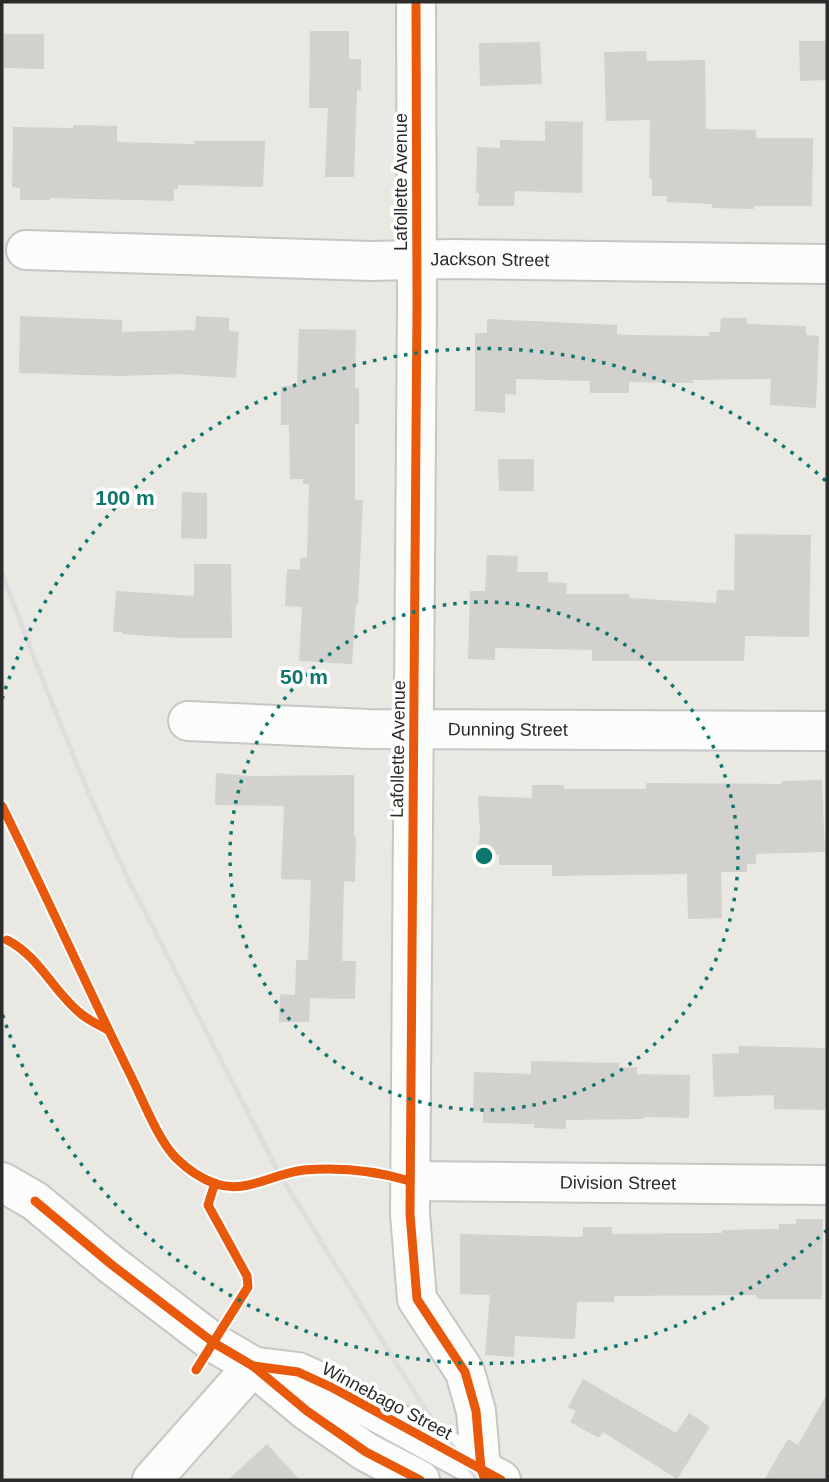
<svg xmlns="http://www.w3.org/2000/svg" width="829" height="1482" viewBox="0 0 829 1482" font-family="Helvetica,sans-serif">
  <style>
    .building { fill: #d2d1cd }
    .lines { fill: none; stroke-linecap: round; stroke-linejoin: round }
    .minor-casing { stroke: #c7c6c6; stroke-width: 42 }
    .tertiary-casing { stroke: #c7c6c6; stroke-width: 42 }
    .minor { stroke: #fcfcfb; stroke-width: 38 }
    .tertiary { stroke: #fcfcfb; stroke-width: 38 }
    .rail { stroke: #dededf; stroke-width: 5 }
    .cycleway-casing { stroke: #fff; stroke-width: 13 }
    .cycleway { stroke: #e8590c; stroke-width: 9 }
    .ring { fill: none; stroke: #0f766e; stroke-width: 3.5; stroke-dasharray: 3.5 7 }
    .labels { text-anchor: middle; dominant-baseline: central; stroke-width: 7; stroke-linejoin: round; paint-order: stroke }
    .street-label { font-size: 18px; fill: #2b2b2b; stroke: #fff }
    .centre { fill: #0f766e; stroke: #fff; stroke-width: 3.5 }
    .ring-label { font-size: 21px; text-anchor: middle; font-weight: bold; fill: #0f766e; stroke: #fff; stroke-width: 7; stroke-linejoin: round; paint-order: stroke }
  </style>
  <rect width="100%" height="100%" fill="#eae8e2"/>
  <g class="building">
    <path d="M310 31H349V59H361V90H357L354 177H325L328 108H309Z"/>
    <path d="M4 34H44V69L4 68Z"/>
    <path d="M799 41H827V80L800 81Z"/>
    <path d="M540 42 542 84 480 86 479 43Z"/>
    <path d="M646 51 647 61 705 60 706 129 756 130V138H813L812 206H754V209L712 208V204L667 202V196H652V178H649L650 120 606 121 604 52Z"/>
    <path d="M545 121 583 122 582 193 515 191 514 206H478L479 193H476L477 147 500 148V140L545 141Z"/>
    <path d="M73 125 117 126V142L194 144V141H265L263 187 178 185V189H174V201L50 198V200H20V188L12 187 13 127 73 128Z"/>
    <path d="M20 316 122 320V332L195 330 196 316 229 318V331L239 332 236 378 178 374 121 376 19 373Z"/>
    <path d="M721 318H747V324L806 326V335L819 336 816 408 770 405 771 379 693 380V383L629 382V393H590V381L516 379V395L505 394V413L475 411V333H487V319L617 325V334L629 335 709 336V332H720Z"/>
    <path d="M299 329 356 330 355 388H359V424H355V500H363L358 605 356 604 352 664 299 661 302 607 285 606 287 569 300 570V558H307L309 484H303V479H290L289 425H281V386H297Z"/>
    <path d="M498 459H534V491H499Z"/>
    <path d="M182 492 207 493V539L181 538Z"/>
    <path d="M735 534 811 535 809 637 745 636 744 661H592V650L495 648V660L468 659 470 591H485L487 555 518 556 517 572H548V582L567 583 566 594H629V598L716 603 717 590H734Z"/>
    <path d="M194 564H231L232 638H180L122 634V632H113L116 591 194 596Z"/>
    <path d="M216 773 249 776 354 775V836H356L355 882 344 881 342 961H356L355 999 310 998 309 1022H279L280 994 295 995 296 960H308L311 880 281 879 284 806 215 805Z"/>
    <path d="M822 780 825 852 756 854V864H747V872H721L722 918 688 919 687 874 552 876V865H499V855L478 853 480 831 478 796 532 798V785H564V789H646V783L782 784V781Z"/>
    <path d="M739 1046 825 1048V1110L774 1109V1095L714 1097 712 1054 739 1053Z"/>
    <path d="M531 1061 619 1063V1068L637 1067V1074L690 1075 689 1118 644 1117V1119L566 1120V1129L534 1128V1124L483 1123V1111H473L474 1072 531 1074Z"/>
    <path d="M796 1219H823L822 1299H757L756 1295 614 1296V1302H577L575 1339 515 1336 514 1357 485 1355 490 1295 460 1294V1234L578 1237 583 1236V1227H612V1234L722 1233V1230L779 1229V1224H796Z"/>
    <path d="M583 1379 676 1433 689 1413 710 1427 677 1479 603 1432 600 1437H597L570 1422 576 1411 568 1407Z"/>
    <path d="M827 1394V1480H764L788 1439 798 1445Z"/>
    <path d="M267 1444 300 1480H228Z"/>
  </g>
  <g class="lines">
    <defs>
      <g id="minor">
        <path d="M416 2 417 306 410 1214 417 1299 465 1372 476 1411 481 1469 485 1480"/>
        <path id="s1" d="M26 250 371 261 452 259 827 264"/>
        <path id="s2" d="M188 721 368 729 827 731"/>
        <path id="s3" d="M410 1181 827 1185"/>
        <path d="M152 1480 253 1366"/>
      </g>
      <g id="tertiary">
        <path d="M2 1182 35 1201 112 1265 214 1343 253 1366 307 1411 366 1452 420 1480"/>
        <path d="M258 1367 298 1372 333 1388 501 1480"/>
      </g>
    </defs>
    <use href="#minor" class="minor-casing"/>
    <use href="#tertiary" class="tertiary-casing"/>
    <use href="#minor" class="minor"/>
    <use href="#tertiary" class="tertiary"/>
    <path class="rail" d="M2 573 36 663 88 792 128 879 280 1175 424 1408 478 1480"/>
    <defs>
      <g id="cycleway">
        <path d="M416 2 417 306 410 1214 417 1299 465 1372 476 1411 481 1469 485 1480"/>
        <path d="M2 806C45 893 85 982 128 1070 141 1095 157 1139 176 1158 187 1169 202 1179 216 1184 247 1194 274 1173 304 1170 339 1167 377 1171 410 1181"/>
        <path d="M7 940C39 956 53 991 80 1013 88 1020 99 1025 108 1030"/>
        <path d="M35 1201 112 1265 214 1343 253 1366 307 1411 366 1452 420 1480"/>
        <path d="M253 1366 298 1372 333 1388 501 1480"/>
        <path d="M196 1370 248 1287 247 1276 208 1205 215 1183"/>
      </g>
    </defs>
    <use href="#cycleway" class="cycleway-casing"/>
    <use href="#cycleway" class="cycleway"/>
  </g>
  <g class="ring">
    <circle cx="484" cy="856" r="254"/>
    <path d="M827 1230A507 507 0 0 1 2 1013M2 699A507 507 0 0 1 827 482"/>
  </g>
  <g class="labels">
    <g class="street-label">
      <text transform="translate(401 182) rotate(-90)">Lafollette Avenue</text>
      <text stroke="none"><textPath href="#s1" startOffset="464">Jackson Street</textPath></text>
      <text stroke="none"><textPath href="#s2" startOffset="320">Dunning Street</textPath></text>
      <text transform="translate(398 749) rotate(-89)">Lafollette Avenue</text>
      <text stroke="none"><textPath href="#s3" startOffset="208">Division Street</textPath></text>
      <text transform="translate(387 1401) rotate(28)">Winnebago Street</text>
    </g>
  </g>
  <circle cx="484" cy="856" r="10" class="centre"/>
  <g class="ring-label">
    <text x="125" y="505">100 m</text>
    <text x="304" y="684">50 m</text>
  </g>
  <rect width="829" height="1482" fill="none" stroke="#2b2b2b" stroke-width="7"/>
</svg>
